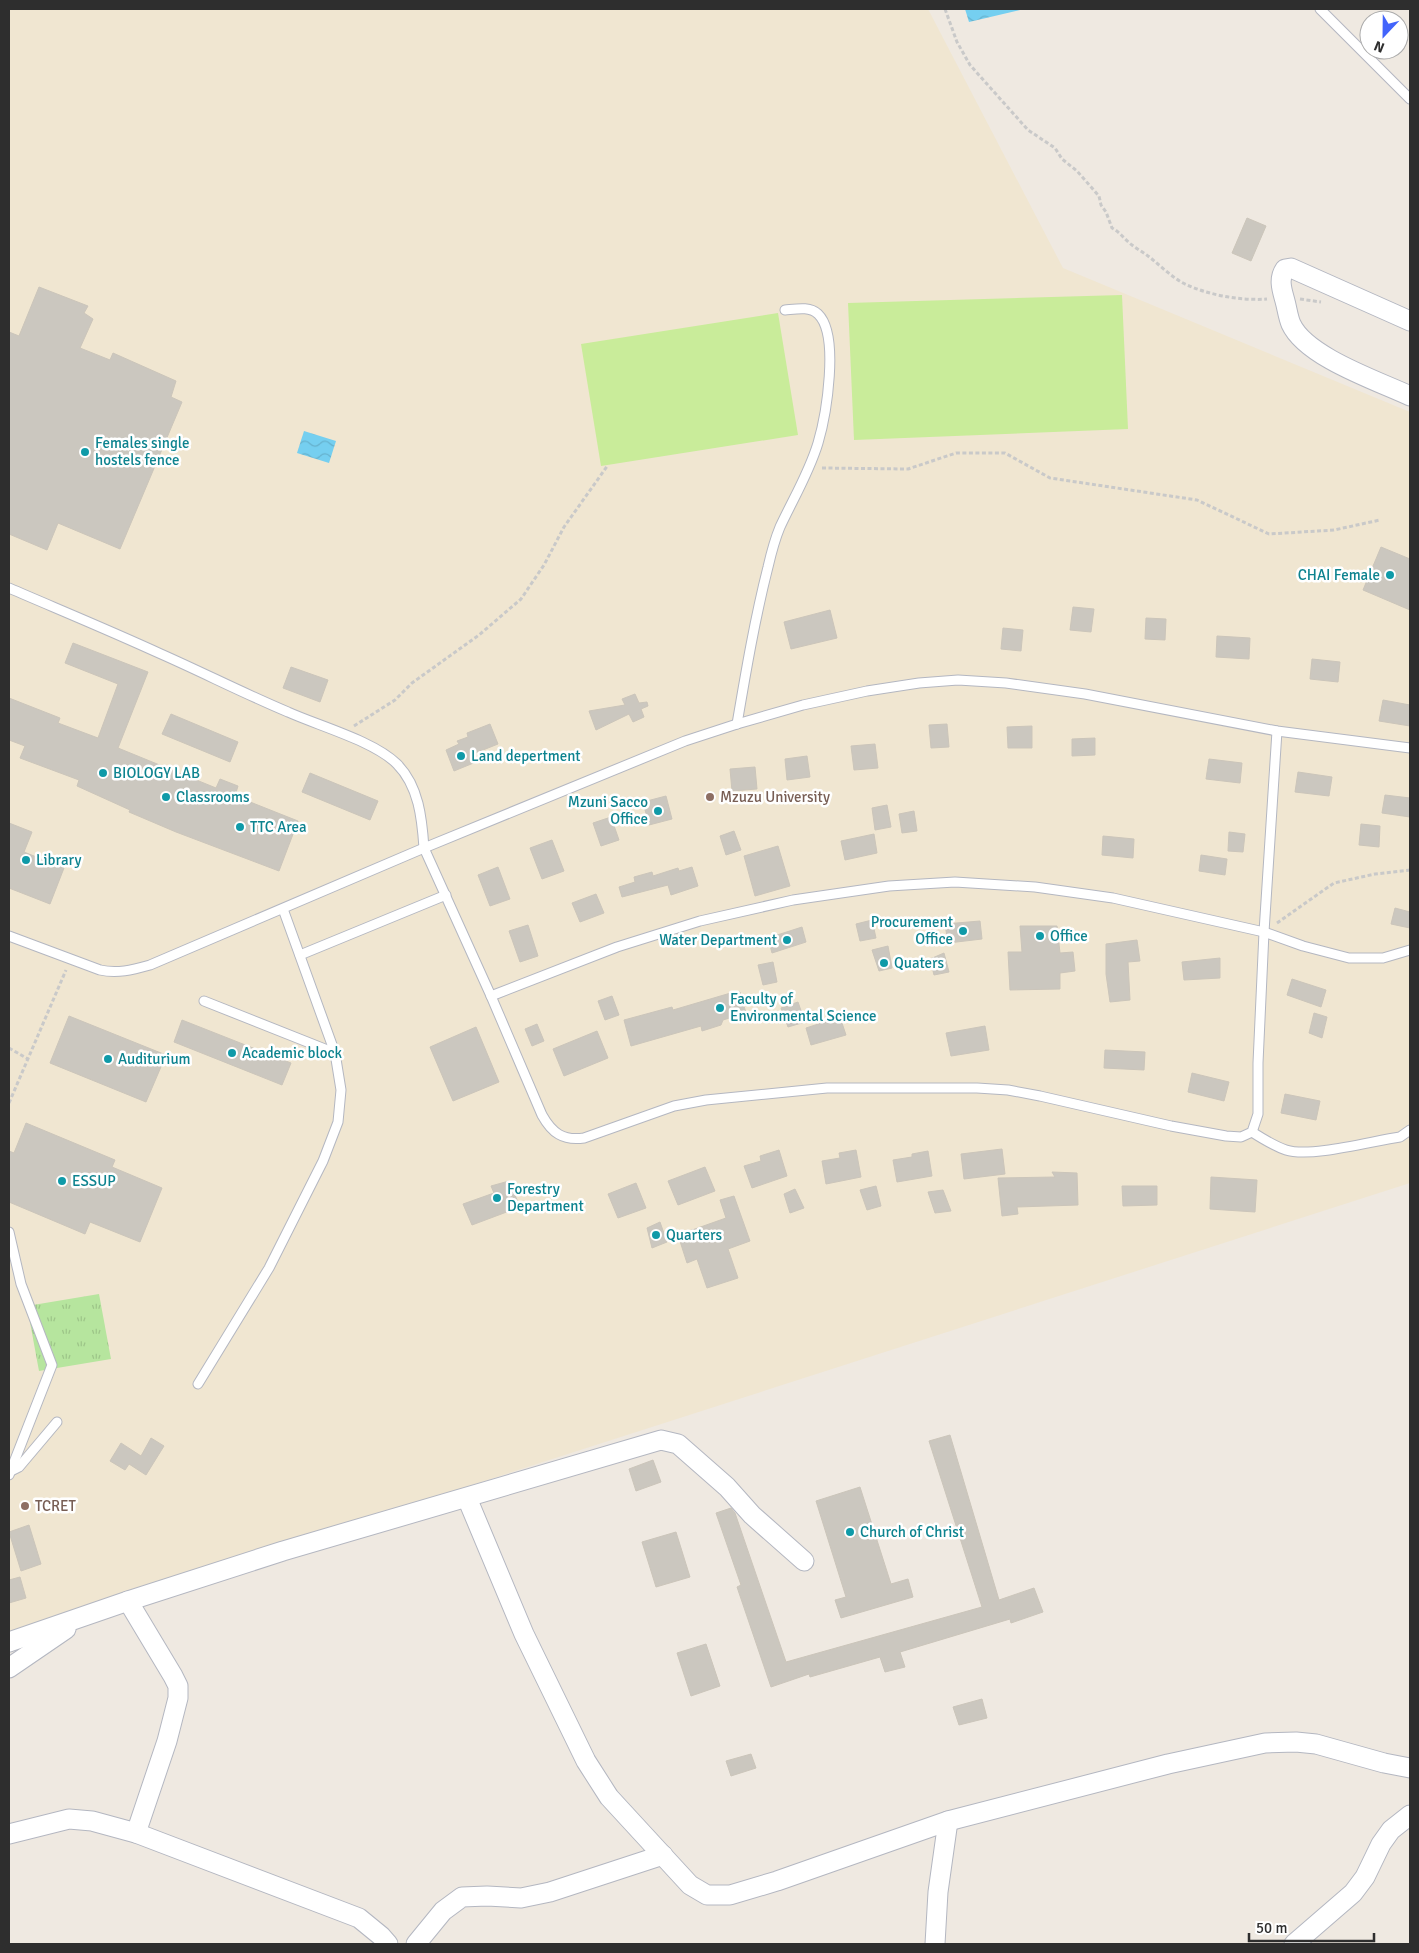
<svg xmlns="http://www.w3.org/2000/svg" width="1419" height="1953" viewBox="0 0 1419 1953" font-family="Signika,sans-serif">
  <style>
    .education { fill: #f0e6d1 }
    .grass { fill: url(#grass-tufts) }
    .pitch { fill: #c9ec9a }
    .water { fill: url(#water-waves) }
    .building { fill: #cbc7bf; stroke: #cbc5ba }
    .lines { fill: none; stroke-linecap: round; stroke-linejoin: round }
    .lane-casing { stroke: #b4b7c1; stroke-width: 11 }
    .street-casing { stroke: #b4b7c1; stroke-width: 21 }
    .path { stroke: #c9c9c9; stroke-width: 3; stroke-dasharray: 4 2.5; stroke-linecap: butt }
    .lane { stroke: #fff; stroke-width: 9 }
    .street { stroke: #fff; stroke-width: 19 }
    .culture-dot { fill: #0f9aa8; stroke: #fff; stroke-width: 2 }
    .education-dot { fill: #8d6e63; stroke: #fff; stroke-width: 2 }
    .labels { text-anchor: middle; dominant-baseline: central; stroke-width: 5; stroke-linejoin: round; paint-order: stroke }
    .culture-label { font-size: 15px; fill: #0d838f; stroke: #fff; text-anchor: start }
    .education-label { font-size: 15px; fill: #785e54; stroke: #fff; text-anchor: start }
  </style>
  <defs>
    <pattern id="grass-tufts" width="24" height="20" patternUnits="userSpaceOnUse" patternTransform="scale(1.25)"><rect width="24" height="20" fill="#b6e59e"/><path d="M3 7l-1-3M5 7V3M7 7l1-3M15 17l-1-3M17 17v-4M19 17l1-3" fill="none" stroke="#9dc588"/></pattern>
    <pattern id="water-waves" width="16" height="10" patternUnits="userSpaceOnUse" patternTransform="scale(1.25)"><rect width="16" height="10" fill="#75cff0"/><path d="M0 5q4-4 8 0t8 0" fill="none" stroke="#66b2ce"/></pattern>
  </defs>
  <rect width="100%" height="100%" fill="#efe9e1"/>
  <path class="education" d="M9 9H928L1063 268 1410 412V1183L9 1634Z"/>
  <path class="grass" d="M99 1294 111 1359 39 1371 27 1306Z"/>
  <g class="pitch">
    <path d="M1122 295 1128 429 854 440 848 303Z"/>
    <path d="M778 313 798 435 601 466 581 344Z"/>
  </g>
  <g class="water">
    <path d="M965 9H1024L969 22Z"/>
    <path d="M304 431 336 441 329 463 297 453Z"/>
  </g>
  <g class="building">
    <path d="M1247 218 1266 226 1251 261 1232 253Z"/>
    <path d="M39 287 88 306 84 313 93 319 80 348 110 360 113 353 176 381 171 397 182 402 120 549 58 523 47 550 9 534V332L19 336Z"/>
    <path d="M1381 547 1410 559V610L1363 590Z"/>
    <path d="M1073 607 1094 609 1091 632 1070 630Z"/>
    <path d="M830 610 837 638 791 649 784 622Z"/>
    <path d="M1146 618 1166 619 1165 640 1145 639Z"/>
    <path d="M1003 628 1023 630 1021 651 1001 649Z"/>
    <path d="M1217 636 1250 638 1249 659 1216 657Z"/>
    <path d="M73 643 148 672 118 748 216 788 220 779 238 786 235 796 298 821 279 871 176 832 129 812 130 810 77 786 79 780 20 758 25 746 9 740V698L60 718 58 723 98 738 118 684 65 663Z"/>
    <path d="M1312 659 1340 662 1338 682 1310 679Z"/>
    <path d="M291 667 328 680 320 702 283 688Z"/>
    <path d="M635 694 639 703 647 702 648 706 641 709 644 717 633 722 629 714 596 730 589 711 625 705 622 699Z"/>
    <path d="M1383 700 1410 705V726L1379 721Z"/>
    <path d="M171 714 238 742 230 762 162 734Z"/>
    <path d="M490 724 498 744 473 754 476 762 454 771 446 750 459 744 457 741 468 737 467 733Z"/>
    <path d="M947 724 949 747 931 748 929 725Z"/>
    <path d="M1032 726V748H1008L1007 727Z"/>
    <path d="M1095 738V755L1072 756V739Z"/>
    <path d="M875 744 878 768 854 770 851 746Z"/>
    <path d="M807 756 810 777 787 780 785 759Z"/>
    <path d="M1209 759 1242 763 1240 783 1206 779Z"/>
    <path d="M755 767 757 789 732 791 730 769Z"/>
    <path d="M1298 772 1332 777 1329 796 1295 792Z"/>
    <path d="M310 773 378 801 370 820 302 792Z"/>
    <path d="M1385 795 1410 798V817L1382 813Z"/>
    <path d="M666 796 672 819 649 825 643 802Z"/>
    <path d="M887 805 891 827 875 830 872 808Z"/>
    <path d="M914 811 917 831 902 833 899 814Z"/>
    <path d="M611 817 619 840 601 846 593 823Z"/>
    <path d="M9 823 32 832 24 852 64 868 50 904 9 888Z"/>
    <path d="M1361 824 1380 826 1379 847 1359 845Z"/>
    <path d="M734 831 741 850 726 855 720 836Z"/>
    <path d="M1229 832 1245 834 1243 852 1228 851Z"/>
    <path d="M874 834 877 853 845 860 841 841Z"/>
    <path d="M1103 836 1134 839 1133 858 1102 855Z"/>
    <path d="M552 840 564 871 542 879 530 848Z"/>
    <path d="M778 846 790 886 755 896 744 856Z"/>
    <path d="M1201 855 1227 859 1225 875 1199 871Z"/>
    <path d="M498 867 510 899 490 906 478 875Z"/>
    <path d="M692 867 698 886 671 895 668 885 622 897 619 887 635 882 634 877 652 872 653 876 678 868 679 871Z"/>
    <path d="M596 894 604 913 580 922 572 903Z"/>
    <path d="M1395 908 1410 912V928L1391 924Z"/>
    <path d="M872 920 876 938 860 941 856 924Z"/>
    <path d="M980 921 982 939 948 943 945 924Z"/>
    <path d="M528 925 538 956 520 962 509 931Z"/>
    <path d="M1020 926H1057L1060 953 1073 952 1075 971 1060 973V989L1010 990 1008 952H1022Z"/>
    <path d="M802 927 806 942 772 953 768 938Z"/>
    <path d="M1137 940 1140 961 1128 962 1130 1000 1110 1002 1106 974V944Z"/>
    <path d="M888 946 892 968 879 971 872 950Z"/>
    <path d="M944 953 949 972 934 975 930 959Z"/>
    <path d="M1220 958V978L1184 980 1182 962Z"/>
    <path d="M773 962 777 982 763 985 758 965Z"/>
    <path d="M1292 979 1326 990 1321 1007 1287 995Z"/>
    <path d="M734 992H740L746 1013 723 1020 721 1025 702 1031 701 1026 631 1046 624 1020 672 1007 673 1010Z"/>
    <path d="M612 996 619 1015 605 1020 598 1001Z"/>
    <path d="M798 1002 805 1022 788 1027 781 1008Z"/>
    <path d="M1314 1013 1327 1017 1322 1038 1309 1033Z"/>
    <path d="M69 1016 166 1055 146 1102 50 1063Z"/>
    <path d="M840 1017 846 1035 811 1045 806 1028Z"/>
    <path d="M182 1020 291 1063 282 1085 174 1042Z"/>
    <path d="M537 1024 544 1041 532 1046 525 1029Z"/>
    <path d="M985 1026 989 1050 951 1056 946 1033Z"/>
    <path d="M476 1027 499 1082 453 1101 430 1047Z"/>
    <path d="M597 1031 608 1058 564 1076 553 1049Z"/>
    <path d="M1105 1050 1145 1052 1144 1070 1104 1068Z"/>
    <path d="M1192 1073 1229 1082 1224 1101 1188 1092Z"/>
    <path d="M1285 1094 1320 1101 1316 1120 1281 1113Z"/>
    <path d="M26 1123 115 1160 112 1167 162 1188 140 1242 90 1222 85 1234 9 1202V1151L14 1153Z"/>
    <path d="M1002 1149 1005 1174 964 1179 961 1154Z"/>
    <path d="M779 1150 787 1176 752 1188 744 1166 761 1161 760 1156Z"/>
    <path d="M856 1150 861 1177 826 1184 822 1161 840 1158 839 1153Z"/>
    <path d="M928 1151 932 1176 897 1182 893 1160 912 1157V1154Z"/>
    <path d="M705 1167 715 1191 678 1205 668 1181Z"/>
    <path d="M1052 1172 1077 1173 1078 1205 1017 1207 1018 1214 1002 1216 998 1178 1055 1177Z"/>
    <path d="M1211 1177 1257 1180 1255 1212 1210 1209Z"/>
    <path d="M509 1181 520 1207 472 1225 463 1204 494 1193 491 1186Z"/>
    <path d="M636 1183 646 1208 618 1218 608 1194Z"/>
    <path d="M876 1186 881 1206 867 1210 860 1190Z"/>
    <path d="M1122 1186H1157V1205L1123 1206Z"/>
    <path d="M795 1189 804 1208 790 1213 784 1194Z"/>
    <path d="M943 1190 951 1211 935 1213 928 1192Z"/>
    <path d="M734 1196 750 1241 728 1249 738 1278 707 1288 697 1259 687 1263 678 1235 726 1218 720 1200Z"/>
    <path d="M660 1222 667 1242 652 1248 647 1228Z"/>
    <path d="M950 1435 999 1600 1034 1588 1043 1612 1011 1623 1010 1619 900 1652 905 1667 885 1672 880 1657 810 1677 809 1674 771 1687 737 1587 741 1585 716 1513 731 1508 735 1513 786 1662 982 1607 929 1441Z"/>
    <path d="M151 1438 164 1446 146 1475 129 1464 125 1470 110 1461 121 1443 141 1456Z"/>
    <path d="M653 1460 661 1482 636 1491 629 1469Z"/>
    <path d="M860 1487 891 1584 908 1579 913 1597 841 1618 835 1600 846 1597 816 1501Z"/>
    <path d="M29 1525 41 1564 21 1571 9 1532Z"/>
    <path d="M676 1532 690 1577 656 1587 642 1542Z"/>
    <path d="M20 1577 26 1598 9 1603V1580Z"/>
    <path d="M706 1644 720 1686 691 1696 677 1653Z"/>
    <path d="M982 1699 987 1718 959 1725 953 1707Z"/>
    <path d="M751 1754 756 1768 731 1776 726 1761Z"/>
  </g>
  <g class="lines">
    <defs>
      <g id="lane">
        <path d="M1320 9 1410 99"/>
        <path d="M9 588C60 610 111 631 161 654 204 673 245 694 288 712 319 726 374 741 397 764 419 786 422 819 424 848L491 996 542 1115C552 1133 563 1141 584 1138L674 1106 706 1100 827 1088H977L1008 1090 1040 1096 1171 1126 1226 1136 1241 1137 1252 1132 1258 1114V1063L1264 932 1277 731"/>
        <path d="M737 724C746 671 755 618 768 567 771 554 775 539 780 527 793 499 809 473 818 443 826 416 840 335 818 314 810 306 796 309 785 310"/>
        <path d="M9 936 100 970C117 974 132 970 150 965L424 848 685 741 737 724 803 705 867 691 919 683 958 680 1006 683 1085 694 1277 731 1410 748"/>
        <path d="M300 955 446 895"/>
        <path d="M491 996 617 947 700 921 793 900 889 886 955 882 1035 887 1113 898 1264 932 1303 946 1349 958H1383L1410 950"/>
        <path d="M204 1001 335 1053"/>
        <path d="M1252 1132C1263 1139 1274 1146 1286 1150 1311 1158 1372 1141 1400 1137L1410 1130"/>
        <path d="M9 1232 21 1284 52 1365 9 1475"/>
        <path d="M198 1384 269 1268 323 1161 338 1122 341 1090 335 1053 283 909"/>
        <path d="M9 1472 19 1467 57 1422"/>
      </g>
      <g id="street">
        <path d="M1410 321 1291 268 1285 269C1278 279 1282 290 1285 301 1287 308 1288 317 1291 324 1306 357 1378 381 1410 396"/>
        <path d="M467 1498 524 1634 586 1761 609 1797 690 1885 707 1895H730L777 1881 948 1821 1168 1764 1265 1743 1296 1742 1316 1744 1384 1763 1410 1768"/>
        <path d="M128 1601 173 1676 178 1686V1698L167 1741 136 1833"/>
        <path d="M9 1642 128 1601 283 1551 661 1440 678 1444 727 1487 752 1515 804 1561"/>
        <path d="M9 1668 66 1629"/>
        <path d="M9 1834 69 1819 92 1821 136 1833 359 1918 381 1936 388 1944"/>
        <path d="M416 1944 443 1911 462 1897 487 1896 521 1898 550 1892 663 1855"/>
        <path d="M935 1944 938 1892 948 1821"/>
        <path d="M1294 1944 1353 1893 1365 1877 1381 1844 1391 1830 1410 1815"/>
      </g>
    </defs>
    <use href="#lane" class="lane-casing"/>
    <use href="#street" class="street-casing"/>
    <g class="path">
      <path d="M945 9 957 42 970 65 1028 130 1055 148 1062 159 1077 171 1099 196 1101 205 1106 212 1112 228C1120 232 1125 240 1132 245 1137 249 1143 252 1148 256 1160 265 1171 277 1185 284 1208 295 1241 301 1267 299"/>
      <path d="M1300 299 1321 302"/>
      <path d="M822 468 908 469 956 453H1005L1050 478 1197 500 1269 534 1334 530 1380 520"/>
      <path d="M354 726 395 700 412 683 479 635 521 599 544 565 564 527 608 465"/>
      <path d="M1277 923 1334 883 1375 874 1410 870"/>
      <path d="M9 1048 28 1059"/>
      <path d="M9 1103 66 970"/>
    </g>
    <use href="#lane" class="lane"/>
    <use href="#street" class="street"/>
  </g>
  <g class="culture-dot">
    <circle cx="85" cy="452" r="5"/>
    <circle cx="1390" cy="575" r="5"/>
    <circle cx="461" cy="756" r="5"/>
    <circle cx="103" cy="773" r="5"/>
    <circle cx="166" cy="797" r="5"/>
    <circle cx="658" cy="811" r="5"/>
    <circle cx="240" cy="827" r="5"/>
    <circle cx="26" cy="860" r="5"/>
    <circle cx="963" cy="931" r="5"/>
    <circle cx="1040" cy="936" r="5"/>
    <circle cx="787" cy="940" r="5"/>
    <circle cx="884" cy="963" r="5"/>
    <circle cx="720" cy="1008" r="5"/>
    <circle cx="232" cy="1053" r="5"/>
    <circle cx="108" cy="1059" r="5"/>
    <circle cx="62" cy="1181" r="5"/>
    <circle cx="497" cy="1198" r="5"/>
    <circle cx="656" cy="1235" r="5"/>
    <circle cx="850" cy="1532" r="5"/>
  </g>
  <g class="education-dot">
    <circle cx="710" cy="797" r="5"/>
    <circle cx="25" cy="1506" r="5"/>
  </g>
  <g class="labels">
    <g class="culture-label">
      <text x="95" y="443">Females single<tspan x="95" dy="17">hostels fence</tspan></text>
      <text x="1380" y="575" text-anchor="end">CHAI Female</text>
      <text x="471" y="756">Land depertment</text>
      <text x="113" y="773">BIOLOGY LAB</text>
      <text x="176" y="797">Classrooms</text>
      <text x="648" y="802" text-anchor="end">Mzuni Sacco<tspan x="648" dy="17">Office</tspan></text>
      <text x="250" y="827">TTC Area</text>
      <text x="36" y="860">Library</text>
      <text x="953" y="922" text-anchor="end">Procurement<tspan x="953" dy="17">Office</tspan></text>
      <text x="1050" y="936">Office</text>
      <text x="777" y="940" text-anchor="end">Water Department</text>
      <text x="894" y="963">Quaters</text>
      <text x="730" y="999">Faculty of<tspan x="730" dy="17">Environmental Science</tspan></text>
      <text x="242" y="1053">Academic block</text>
      <text x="118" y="1059">Auditurium</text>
      <text x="72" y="1181">ESSUP</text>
      <text x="507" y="1189">Forestry<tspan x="507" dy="17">Department</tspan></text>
      <text x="666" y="1235">Quarters</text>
      <text x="860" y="1532">Church of Christ</text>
    </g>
    <g class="education-label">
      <text x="720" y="797">Mzuzu University</text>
      <text x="35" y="1506">TCRET</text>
    </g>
  </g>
  <rect width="1419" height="1953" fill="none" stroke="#2e2e2e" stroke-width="20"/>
  <g transform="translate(1384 35) rotate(202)"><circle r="24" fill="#ffffff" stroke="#ababab"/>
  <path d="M0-4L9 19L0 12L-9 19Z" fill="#4264fb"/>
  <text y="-8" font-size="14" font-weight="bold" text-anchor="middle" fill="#2e2e2e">N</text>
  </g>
  <path d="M1249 1933v8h125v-8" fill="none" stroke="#2e2e2e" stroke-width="2.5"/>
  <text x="1256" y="1933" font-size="15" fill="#2e2e2e" stroke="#ffffff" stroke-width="4" paint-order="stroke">50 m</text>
</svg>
